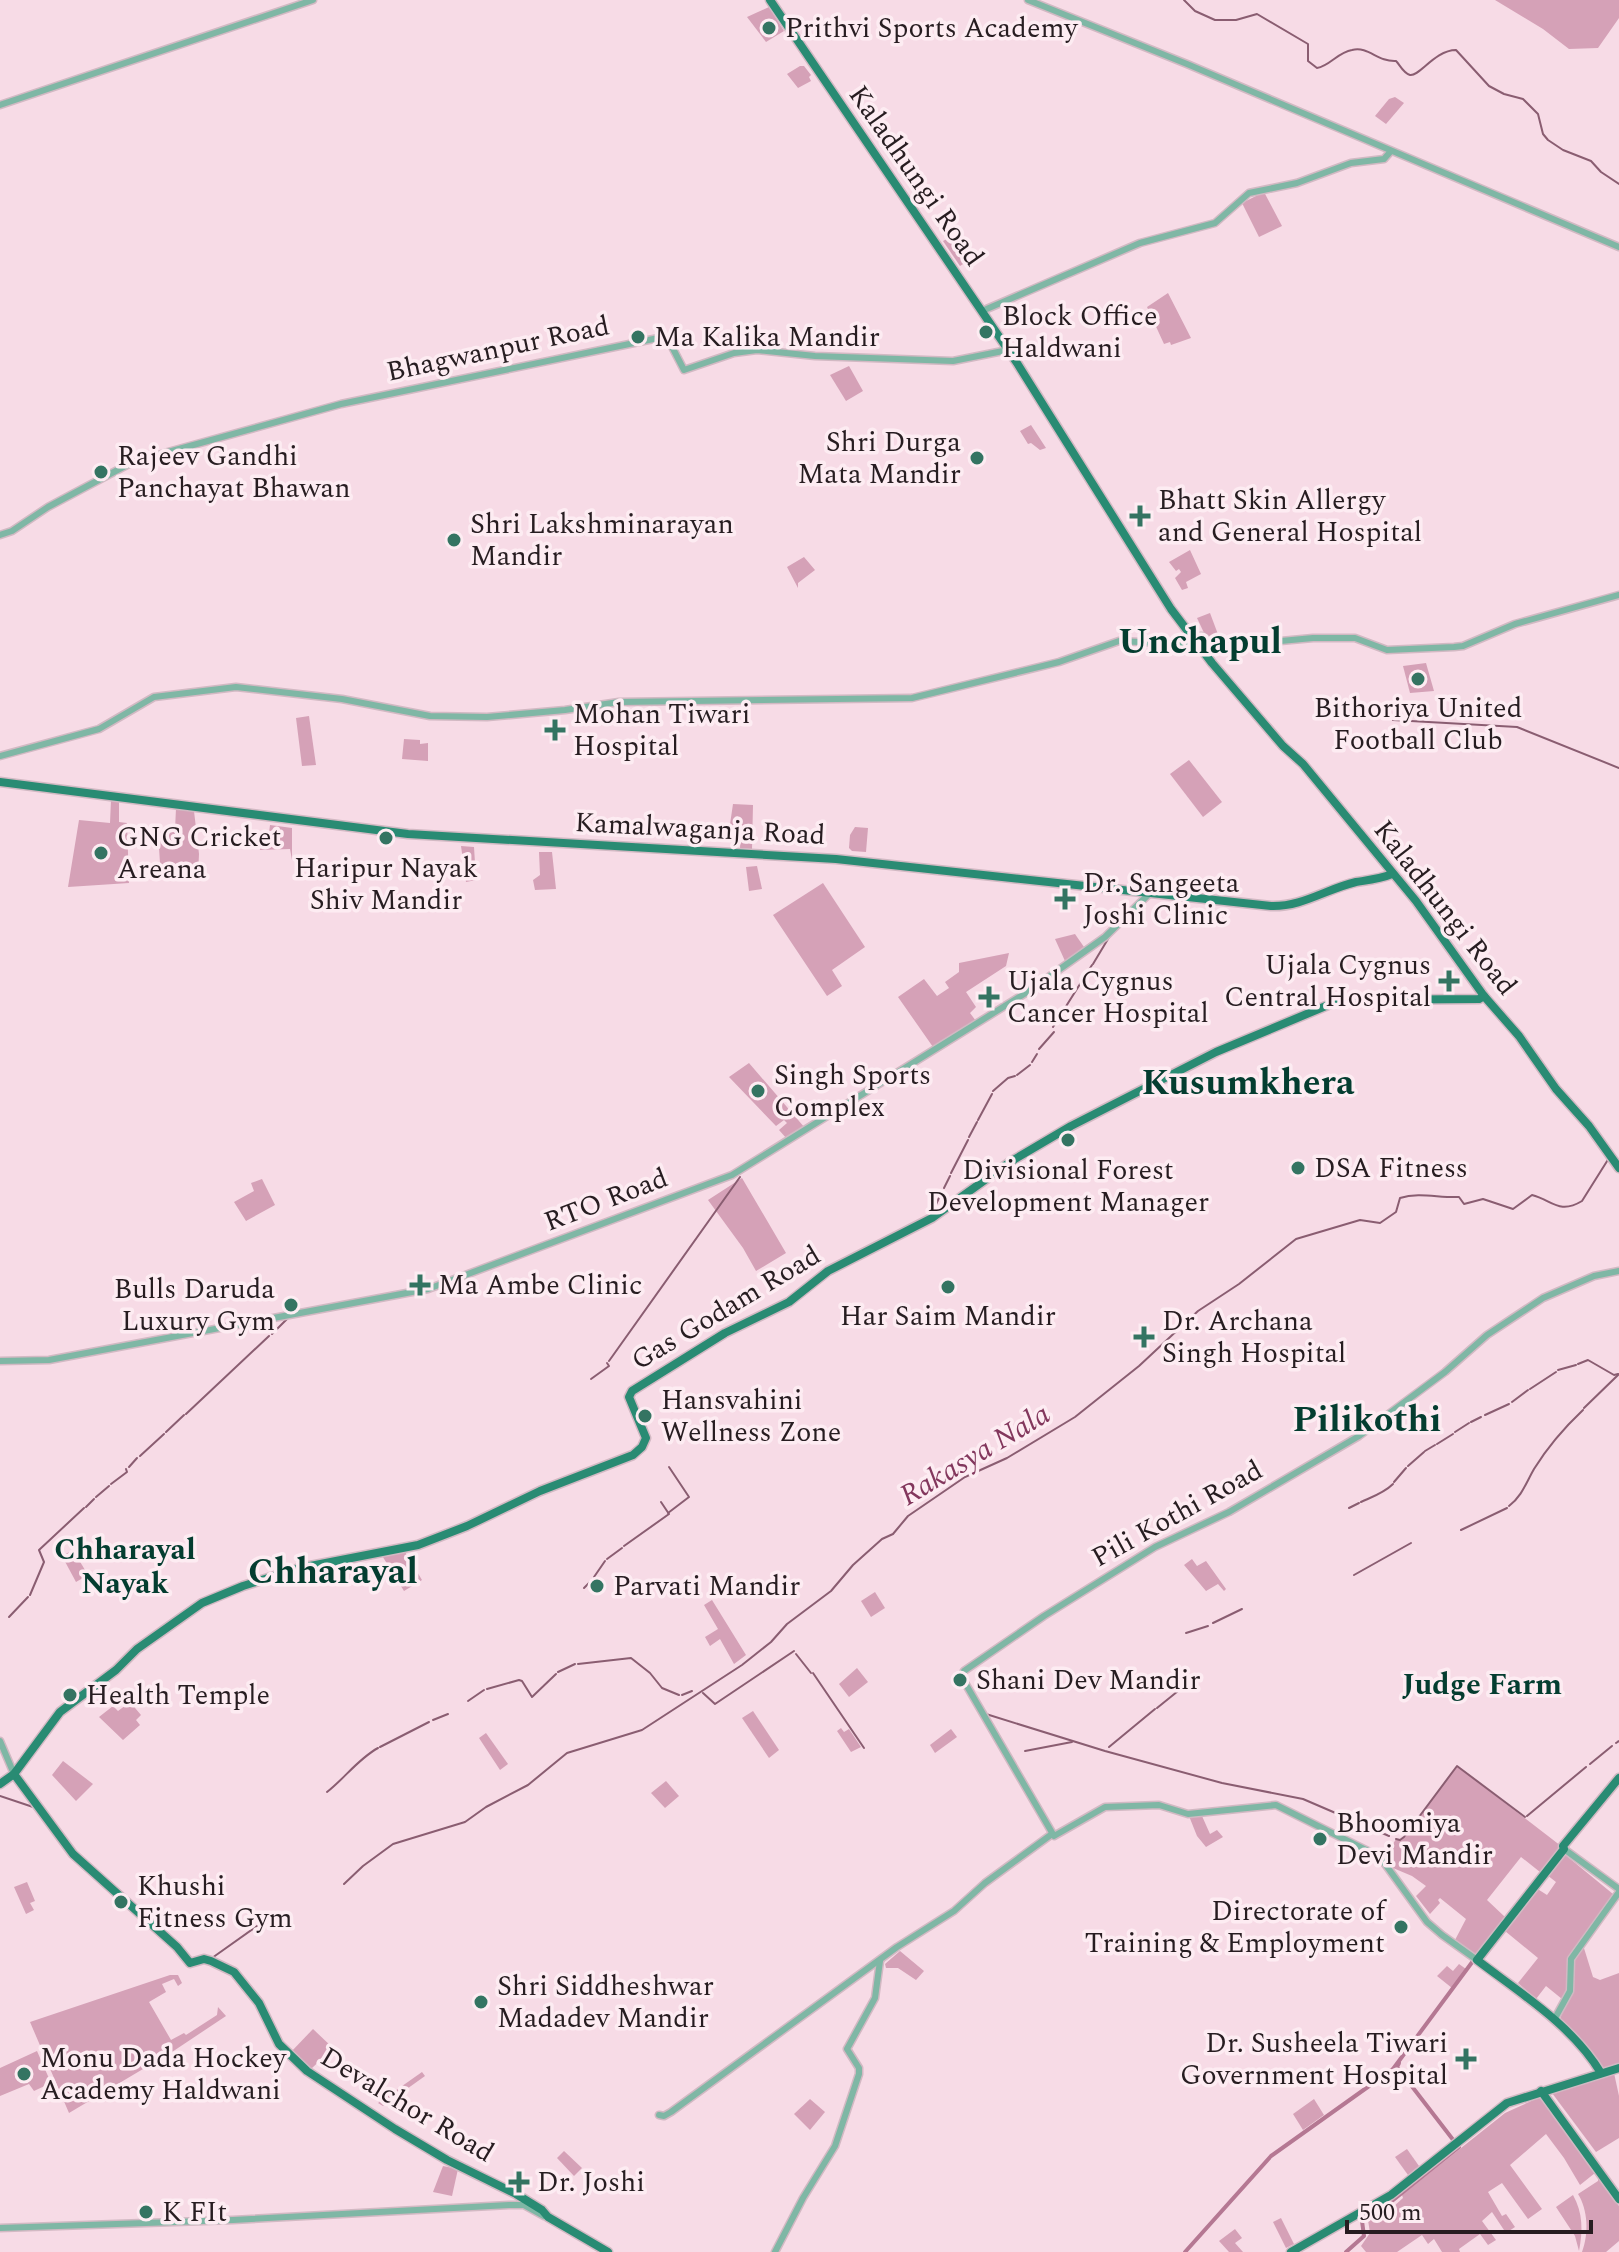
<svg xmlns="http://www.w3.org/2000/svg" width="1619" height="2252" viewBox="0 0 1619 2252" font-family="Spectral,serif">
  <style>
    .green { fill: #d5a1b7 }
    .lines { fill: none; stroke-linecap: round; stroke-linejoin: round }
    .stream { stroke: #8a5d71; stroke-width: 2 }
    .canal { stroke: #b57893; stroke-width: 4 }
    .minor-casing { stroke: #d2b9c3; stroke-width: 9 }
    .major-casing { stroke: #d2b9c3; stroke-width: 11 }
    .minor { stroke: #7fb7a5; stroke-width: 6 }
    .major { stroke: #298b73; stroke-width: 8 }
    .poi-dot { fill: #347462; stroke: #fdecf2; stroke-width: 3 }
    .labels { text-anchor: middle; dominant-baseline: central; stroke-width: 7; stroke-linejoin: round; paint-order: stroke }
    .poi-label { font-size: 28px; fill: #271d21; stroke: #fdecf2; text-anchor: start }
    .street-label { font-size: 28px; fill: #271d21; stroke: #fdecf2 }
    .water-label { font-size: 30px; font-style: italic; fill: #83375d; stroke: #fdecf2 }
    .neighbourhood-label { font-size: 30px; font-weight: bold; fill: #043d30; stroke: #fdecf2 }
    .district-label { font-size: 36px; font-weight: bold; fill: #043d30; stroke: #fdecf2 }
  </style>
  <rect width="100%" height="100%" fill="#f7dbe6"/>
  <g class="green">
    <path d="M1495 0H1619V18L1598 48 1569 49 1543 29Z"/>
    <path d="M769 7 784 31 766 42 747 17Z"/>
    <path d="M800 66H804L811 75 809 77 811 81 798 88 787 74Z"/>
    <path d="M1395 97 1404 103 1386 124 1375 116 1389 99Z"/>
    <path d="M1264 192 1282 226 1259 237 1242 203Z"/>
    <path d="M960 232 974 257 960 266 943 241Z"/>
    <path d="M1168 293 1191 338 1171 345 1170 342 1164 344 1147 307Z"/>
    <path d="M849 366 863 391 846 401 830 375Z"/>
    <path d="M1031 425 1046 448 1040 450 1031 443 1028 444 1020 431Z"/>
    <path d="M1190 550 1201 574 1186 582 1188 588 1182 590 1175 578 1181 572 1179 569 1176 571 1169 562Z"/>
    <path d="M804 557 815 570 798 583V588L787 567Z"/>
    <path d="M1210 613 1222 645H1215L1205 635 1197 618Z"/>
    <path d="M1426 663 1434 691 1410 693 1403 666Z"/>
    <path d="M309 716 316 765 302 766 296 718Z"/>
    <path d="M404 739 420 740V744L428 743V761L402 759Z"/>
    <path d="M1189 760 1222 802 1203 817 1170 774Z"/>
    <path d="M111 800 119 801V822L127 823 129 883 68 887 79 820 110 823Z"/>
    <path d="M733 804 753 805 752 849 740 848 741 832 729 831Z"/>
    <path d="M176 808 194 811 199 854 198 875 161 879 158 832 175 830Z"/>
    <path d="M270 825 292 828V860L290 849 260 850 257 833H269Z"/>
    <path d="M855 827 868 828 866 852 852 851 849 848 850 835Z"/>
    <path d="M461 846 474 847 476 880 466 882Z"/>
    <path d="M539 852H552L556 889 535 890 533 880 540 875Z"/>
    <path d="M757 866 762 889 749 891 746 867Z"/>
    <path d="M823 883 865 947 832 970 842 986 827 996 773 915Z"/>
    <path d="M1075 934 1084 947 1065 961 1055 939Z"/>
    <path d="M1009 953 1006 966 966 992 976 1007 970 1013 976 1021 933 1047 898 997 924 979 937 996 949 988 945 982 959 972V963Z"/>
    <path d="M749 1063 805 1128 787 1139 779 1130 787 1123 784 1120 776 1126 729 1077Z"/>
    <path d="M742 1178 786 1253 756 1271 743 1248 708 1200Z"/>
    <path d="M262 1179 275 1205 246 1221 234 1202 254 1191 251 1183Z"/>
    <path d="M73 1550 88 1575 76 1582 62 1556Z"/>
    <path d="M404 1550 422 1580 404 1591 381 1554Z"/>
    <path d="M1192 1559 1197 1566 1206 1561 1226 1589 1224 1591 1218 1584 1206 1591 1184 1565Z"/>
    <path d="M875 1592 885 1608 871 1617 861 1601Z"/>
    <path d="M712 1600 746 1655 734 1664 720 1639 710 1646 705 1637 718 1629 704 1605Z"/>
    <path d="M857 1668 868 1682 849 1697 839 1684Z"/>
    <path d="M130 1702 141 1715 136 1720 140 1725 123 1740 99 1717 113 1706 118 1711Z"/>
    <path d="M753 1711 779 1750 769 1758 742 1718Z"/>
    <path d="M841 1728 844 1732 849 1729 861 1747 851 1752 837 1731Z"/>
    <path d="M951 1729 957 1737 935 1753 930 1745Z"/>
    <path d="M486 1733 508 1764 500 1770 479 1738Z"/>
    <path d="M63 1761 93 1784 76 1801 52 1775Z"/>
    <path d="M1457 1766 1561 1846 1540 1872 1521 1857 1487 1900 1505 1917 1476 1956 1455 1940 1466 1919 1440 1898 1438 1900 1440 1903 1430 1914 1416 1896 1426 1886 1412 1876 1393 1868 1390 1849 1396 1839 1400 1840 1405 1837Z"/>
    <path d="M666 1781 679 1796 665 1808 651 1793Z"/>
    <path d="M1189 1816H1202L1210 1834 1217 1830 1223 1837 1206 1847 1197 1836Z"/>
    <path d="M1563 1853 1613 1894 1568 1957 1567 1988 1562 1999 1546 1986 1536 1999 1518 1983 1538 1958 1505 1931 1536 1888 1547 1895 1556 1882 1547 1875Z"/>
    <path d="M27 1882 35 1901 30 1903 34 1910 26 1914 14 1887Z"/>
    <path d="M1583 1945 1593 1977 1600 1980 1619 1973V2065L1605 2069 1560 2021 1573 1958Z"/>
    <path d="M900 1951 924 1971 916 1980 898 1968H886L885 1964Z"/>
    <path d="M1459 1964 1466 1969 1452 1988 1437 1976 1447 1966 1453 1971Z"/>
    <path d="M170 1975H178L182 1983 178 1986 174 1979 162 1984 166 1992 149 2002 171 2040 184 2033 186 2035 217 2015 218 2007 226 2016 175 2050 69 2113 30 2022Z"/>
    <path d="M313 2029 333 2048 310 2070 290 2053Z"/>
    <path d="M37 2051 51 2083 34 2091 29 2084 0 2096V2068Z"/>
    <path d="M422 2072 425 2076 383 2106 378 2103Z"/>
    <path d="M1614 2073 1619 2096V2138L1596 2152 1552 2093Z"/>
    <path d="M1540 2097 1595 2173 1580 2185 1564 2158 1546 2134 1510 2165 1542 2209 1528 2219 1502 2183 1488 2192 1502 2216 1506 2214 1515 2227 1506 2233 1492 2212 1482 2221 1496 2240 1488 2245 1480 2234 1459 2249 1460 2252H1442L1434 2239 1428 2244 1422 2235 1397 2252H1366L1361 2246 1370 2233 1368 2220 1393 2207 1403 2198 1402 2195 1505 2113Z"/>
    <path d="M810 2099 825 2112 810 2130 794 2114Z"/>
    <path d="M1314 2099 1324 2115 1303 2130 1293 2114Z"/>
    <path d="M1407 2149 1419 2166 1408 2175 1395 2157Z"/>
    <path d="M564 2151 582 2168 574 2176 557 2158Z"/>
    <path d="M443 2166 458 2169 452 2196 433 2192Z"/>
    <path d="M1598 2178 1619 2206V2241L1606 2252H1582C1589 2234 1588 2210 1578 2194L1598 2181Z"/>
    <path d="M1573 2195C1583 2213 1583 2231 1579 2251L1575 2236 1556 2207Z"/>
    <path d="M1281 2218 1294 2244 1286 2248 1273 2222Z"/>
    <path d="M1235 2229 1242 2238 1235 2243 1243 2252H1229L1219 2241Z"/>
  </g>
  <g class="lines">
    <g class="stream">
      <path d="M1184 0 1195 11 1215 20H1236L1257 14 1308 44V61L1317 68C1330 66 1338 52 1352 50 1369 46 1377 62 1396 61 1400 65 1403 73 1410 75 1419 77 1435 50 1456 50L1489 86 1504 94 1523 99 1538 114 1543 134 1548 140 1563 150 1591 161 1601 172 1619 184"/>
      <path d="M1393 720 1517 727 1619 768"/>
      <path d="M1093 964 1111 934"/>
      <path d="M1053 1027 1092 965"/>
      <path d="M1039 1049 1054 1032"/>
      <path d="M1032 1062 1037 1054"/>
      <path d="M1017 1075 1030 1065"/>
      <path d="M993 1091 1008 1078 1015 1076"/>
      <path d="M978 1120 992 1094"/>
      <path d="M969 1137 977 1122"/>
      <path d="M951 1173 968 1140"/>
      <path d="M944 1188 950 1176"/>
      <path d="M934 1209 942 1191"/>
      <path d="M272 1334 287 1319"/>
      <path d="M609 1361 740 1177"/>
      <path d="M1578 1364 1588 1360 1614 1375 1618 1374"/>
      <path d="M1558 1370 1576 1365"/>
      <path d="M591 1379 609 1366 607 1363"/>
      <path d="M1530 1389 1556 1372"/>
      <path d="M1512 1402 1528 1390"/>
      <path d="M1584 1408 1619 1374"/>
      <path d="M186 1414 269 1336"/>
      <path d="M1485 1415 1509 1404"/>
      <path d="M1471 1422 1481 1417"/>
      <path d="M166 1432 184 1415"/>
      <path d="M1455 1432 1469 1423"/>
      <path d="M1437 1444 1453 1434"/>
      <path d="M1425 1451 1435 1445"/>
      <path d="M140 1456 164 1434"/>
      <path d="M1408 1466 1424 1452"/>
      <path d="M129 1467 137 1458"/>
      <path d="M1394 1482 1406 1468"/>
      <path d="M111 1484 127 1472 126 1469"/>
      <path d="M96 1497 109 1486"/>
      <path d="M1361 1502C1372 1497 1384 1493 1393 1484"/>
      <path d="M1509 1506C1522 1496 1526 1483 1534 1469 1547 1448 1565 1427 1583 1410"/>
      <path d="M86 1507 94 1499"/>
      <path d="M1349 1508 1359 1503"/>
      <path d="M668 1513 689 1497 669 1467"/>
      <path d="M1461 1530 1507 1508"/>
      <path d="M624 1546 669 1514 661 1502"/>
      <path d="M607 1559 622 1548"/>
      <path d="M1354 1575 1411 1543"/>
      <path d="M594 1577 605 1561"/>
      <path d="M584 1588 593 1579"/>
      <path d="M30 1595 44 1562 39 1550 84 1508"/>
      <path d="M9 1617 28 1597"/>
      <path d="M1213 1623 1242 1609"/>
      <path d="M1186 1633 1208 1626"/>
      <path d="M796 1654 811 1673"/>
      <path d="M578 1664 631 1658 650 1673 662 1688 679 1695"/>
      <path d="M558 1672 575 1664"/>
      <path d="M813 1673 864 1748"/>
      <path d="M487 1689 519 1680 522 1681 532 1697 556 1674"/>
      <path d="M703 1693 715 1704 794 1651"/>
      <path d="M682 1695 692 1691"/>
      <path d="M468 1701 484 1690"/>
      <path d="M1157 1708 1183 1687"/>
      <path d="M986 1714 1105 1751 1222 1783 1303 1799 1389 1836"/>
      <path d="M433 1720 448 1714"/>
      <path d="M1616 1743 1619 1741"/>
      <path d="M380 1747 429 1722"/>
      <path d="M1109 1747 1155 1709"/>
      <path d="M1025 1751 1072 1742"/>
      <path d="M1590 1764 1612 1746"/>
      <path d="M327 1792C345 1778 358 1759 378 1748"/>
      <path d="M0 1796 33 1807"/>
      <path d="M1527 1816 1586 1767"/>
      <path d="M1396 1839 1400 1840 1404 1837 1457 1766 1525 1817"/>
      <path d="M344 1884 363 1866 393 1844 465 1822 486 1807 528 1785 567 1753 642 1730 742 1665 771 1642 787 1624 831 1591 853 1565 882 1539 893 1534 908 1516 965 1477 1007 1458 1075 1417 1139 1366 1198 1311 1239 1284 1296 1239 1360 1220 1380 1223 1396 1212 1400 1198C1419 1192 1439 1198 1459 1197L1464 1204 1483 1199 1513 1209 1532 1195C1552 1200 1559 1215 1582 1201L1609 1158"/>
      <path d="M212 1958 260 1924"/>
    </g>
    <g class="canal">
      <path d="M1399 2063 1397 2067 1454 2141"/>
      <path d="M1185 2252 1271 2156 1393 2069 1473 1961"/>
      <path d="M1346 2252 1364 2236 1362 2221 1382 2209 1459 2147"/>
    </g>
    <defs>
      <g id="minor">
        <path d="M1028 0 1187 64 1619 247"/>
        <path d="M0 105 313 0"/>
        <path d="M982 311 1140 243 1215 223 1249 193 1297 183 1351 163 1384 159 1391 151"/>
        <path d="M0 535 12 531 48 507 127 465 168 452 341 404 663 337 668 339 684 370 734 353 757 350 815 356 953 361 1008 350"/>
        <path d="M1191 636H1202L1217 647 1313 638H1355L1387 650 1454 647 1463 646 1515 624 1619 595"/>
        <path d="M0 756 99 729 154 697 236 687 342 699 430 716 487 717 565 710 619 702 912 698 1059 662 1119 641 1197 645"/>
        <path d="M0 1361 49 1360 428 1289 732 1175 1029 991 1105 937 1150 893"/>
        <path d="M0 1741 14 1774"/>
        <path d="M1564 1849 1619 1889"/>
        <path d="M1477 1960 1442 1935 1427 1922 1380 1857 1276 1805 1188 1814 1159 1805 1105 1807 1054 1836 961 1676 964 1671 1044 1616 1155 1547 1229 1512 1359 1436 1445 1372 1487 1335 1543 1298 1594 1276 1619 1271"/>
        <path d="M1554 2020 1570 1991 1571 1959 1619 1892"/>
        <path d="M659 2115 664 2116 671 2112 897 1947 954 1911 985 1883 1052 1834"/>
        <path d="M0 2228 233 2220 509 2205H524L544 2216"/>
        <path d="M775 2252 803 2198 835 2146 859 2074V2068L847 2049 875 1998 880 1961"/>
      </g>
      <g id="major">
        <path d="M770 0 1017 363 1171 609 1212 663 1283 746 1303 764 1416 901 1484 996 1519 1036 1556 1089 1589 1126 1619 1168"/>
        <path d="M0 782 408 834 836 859 1271 906C1302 907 1326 889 1356 882 1369 880 1380 879 1392 874"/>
        <path d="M14 1774 73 1854 177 1947 190 1963 204 1959 211 1961 234 1972 259 2003 279 2044 307 2071 395 2129 447 2160 516 2194 542 2210 548 2217 608 2252"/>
        <path d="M0 1784 14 1774 60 1712 116 1670 137 1649 202 1603 243 1586 300 1568 418 1545 467 1526 540 1491 633 1455 642 1447 646 1438 629 1397 632 1391 725 1333 789 1302 828 1271 932 1218 1010 1162 1071 1126 1216 1052 1333 1003 1350 1000 1479 999 1484 996"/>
        <path d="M1601 2073C1572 2025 1520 1993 1477 1960L1564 1849 1563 1846 1619 1778"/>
        <path d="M1541 2091 1619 2199"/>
        <path d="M1291 2252 1391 2195 1507 2103 1619 2068"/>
      </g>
    </defs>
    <use href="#minor" class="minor-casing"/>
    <use href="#major" class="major-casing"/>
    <use href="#minor" class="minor"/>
    <use href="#major" class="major"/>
  </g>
  <g class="poi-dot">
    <circle cx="769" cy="28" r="8"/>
    <circle cx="986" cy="332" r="8"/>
    <circle cx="638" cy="337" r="8"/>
    <circle cx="977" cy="458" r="8"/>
    <circle cx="101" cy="472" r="8"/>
    <path d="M1136 504h8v8h8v8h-8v8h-8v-8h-8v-8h8z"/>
    <circle cx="454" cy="540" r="8"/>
    <circle cx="1418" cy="679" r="8"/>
    <path d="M551 718h8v8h8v8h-8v8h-8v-8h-8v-8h8z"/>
    <circle cx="386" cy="838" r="8"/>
    <circle cx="101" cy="853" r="8"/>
    <path d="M1061 887h8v8h8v8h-8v8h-8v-8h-8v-8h8z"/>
    <path d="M1445 969h8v8h8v8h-8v8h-8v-8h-8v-8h8z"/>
    <path d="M985 985h8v8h8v8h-8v8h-8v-8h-8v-8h8z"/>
    <circle cx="758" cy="1091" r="8"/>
    <circle cx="1068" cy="1140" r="8"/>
    <circle cx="1298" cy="1168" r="8"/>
    <path d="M416 1273h8v8h8v8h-8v8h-8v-8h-8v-8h8z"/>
    <circle cx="948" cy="1287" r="8"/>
    <circle cx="291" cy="1305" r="8"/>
    <path d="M1140 1325h8v8h8v8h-8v8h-8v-8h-8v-8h8z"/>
    <circle cx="645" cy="1416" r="8"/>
    <circle cx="597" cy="1586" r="8"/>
    <circle cx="960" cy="1680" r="8"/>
    <circle cx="70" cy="1695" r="8"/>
    <circle cx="1320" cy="1839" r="8"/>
    <circle cx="121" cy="1902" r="8"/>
    <circle cx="1401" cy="1927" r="8"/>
    <circle cx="481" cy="2002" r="8"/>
    <path d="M1462 2047h8v8h8v8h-8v8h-8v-8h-8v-8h8z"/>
    <circle cx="24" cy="2074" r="8"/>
    <path d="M515 2170h8v8h8v8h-8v8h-8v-8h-8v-8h8z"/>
    <circle cx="146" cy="2212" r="8"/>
  </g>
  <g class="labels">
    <g class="poi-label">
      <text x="785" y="28">Prithvi Sports Academy</text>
      <text x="1002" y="316">Block Office<tspan x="1002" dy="32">Haldwani</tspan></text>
      <text x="654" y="337">Ma Kalika Mandir</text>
      <text x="961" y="442" text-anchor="end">Shri Durga<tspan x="961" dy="32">Mata Mandir</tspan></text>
      <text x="117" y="456">Rajeev Gandhi<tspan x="117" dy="32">Panchayat Bhawan</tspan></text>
      <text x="1158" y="500">Bhatt Skin Allergy<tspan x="1158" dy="32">and General Hospital</tspan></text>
      <text x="470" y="524">Shri Lakshminarayan<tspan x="470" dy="32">Mandir</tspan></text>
      <text x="1418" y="708" text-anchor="middle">Bithoriya United<tspan x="1418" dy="32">Football Club</tspan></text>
      <text x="573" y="714">Mohan Tiwari<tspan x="573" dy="32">Hospital</tspan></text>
      <text x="117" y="837">GNG Cricket<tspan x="117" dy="32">Areana</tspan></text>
      <text x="386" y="868" text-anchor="middle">Haripur Nayak<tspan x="386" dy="32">Shiv Mandir</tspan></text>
      <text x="1083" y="883">Dr. Sangeeta<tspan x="1083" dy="32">Joshi Clinic</tspan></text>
      <text x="1431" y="965" text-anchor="end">Ujala Cygnus<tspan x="1431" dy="32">Central Hospital</tspan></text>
      <text x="1007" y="981">Ujala Cygnus<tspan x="1007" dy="32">Cancer Hospital</tspan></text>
      <text x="774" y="1075">Singh Sports<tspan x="774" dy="32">Complex</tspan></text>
      <text x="1314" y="1168">DSA Fitness</text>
      <text x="1068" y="1170" text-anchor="middle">Divisional Forest<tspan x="1068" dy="32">Development Manager</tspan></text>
      <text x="438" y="1285">Ma Ambe Clinic</text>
      <text x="275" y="1289" text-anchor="end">Bulls Daruda<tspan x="275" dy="32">Luxury Gym</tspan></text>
      <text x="948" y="1316" text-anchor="middle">Har Saim Mandir</text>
      <text x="1162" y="1321">Dr. Archana<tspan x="1162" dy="32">Singh Hospital</tspan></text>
      <text x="661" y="1400">Hansvahini<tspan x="661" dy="32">Wellness Zone</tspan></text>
      <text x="613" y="1586">Parvati Mandir</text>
      <text x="976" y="1680">Shani Dev Mandir</text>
      <text x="86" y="1695">Health Temple</text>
      <text x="1336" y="1823">Bhoomiya<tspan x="1336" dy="32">Devi Mandir</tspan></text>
      <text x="137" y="1886">Khushi<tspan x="137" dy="32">Fitness Gym</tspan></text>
      <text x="1385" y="1911" text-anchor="end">Directorate of<tspan x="1385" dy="32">Training &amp; Employment</tspan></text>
      <text x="497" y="1986">Shri Siddheshwar<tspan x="497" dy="32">Madadev Mandir</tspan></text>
      <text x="1448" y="2043" text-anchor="end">Dr. Susheela Tiwari<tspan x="1448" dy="32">Government Hospital</tspan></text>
      <text x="40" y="2058">Monu Dada Hockey<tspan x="40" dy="32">Academy Haldwani</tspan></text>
      <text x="537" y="2182">Dr. Joshi</text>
      <text x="162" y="2212">K FIt</text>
    </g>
    <g class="street-label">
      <text transform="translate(916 176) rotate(55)">Kaladhungi Road</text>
      <text transform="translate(498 349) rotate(-12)">Bhagwanpur Road</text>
      <text transform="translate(700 829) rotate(3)">Kamalwaganja Road</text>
      <text transform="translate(1445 908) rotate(52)">Kaladhungi Road</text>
      <text transform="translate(606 1200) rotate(-21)">RTO Road</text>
      <text transform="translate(726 1308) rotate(-31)">Gas Godam Road</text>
      <text transform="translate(1177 1514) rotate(-29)">Pili Kothi Road</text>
      <text transform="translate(407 2105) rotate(31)">Devalchor Road</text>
    </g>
    <g class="water-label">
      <text transform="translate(975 1455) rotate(-31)">Rakasya Nala</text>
    </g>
    <g class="neighbourhood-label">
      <text x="125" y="1550">Chharayal<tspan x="125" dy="34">Nayak</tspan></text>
      <text x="1482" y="1685">Judge Farm</text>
    </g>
    <g class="district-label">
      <text x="1200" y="642">Unchapul</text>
      <text x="1248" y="1083">Kusumkhera</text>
      <text x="1367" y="1420">Pilikothi</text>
      <text x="333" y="1572">Chharayal</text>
    </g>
  </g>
  <path d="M1347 2220v12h244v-12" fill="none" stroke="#271d21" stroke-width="4"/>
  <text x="1359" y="2220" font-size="24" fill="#271d21" stroke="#fdecf2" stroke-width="6" paint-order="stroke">500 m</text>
</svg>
